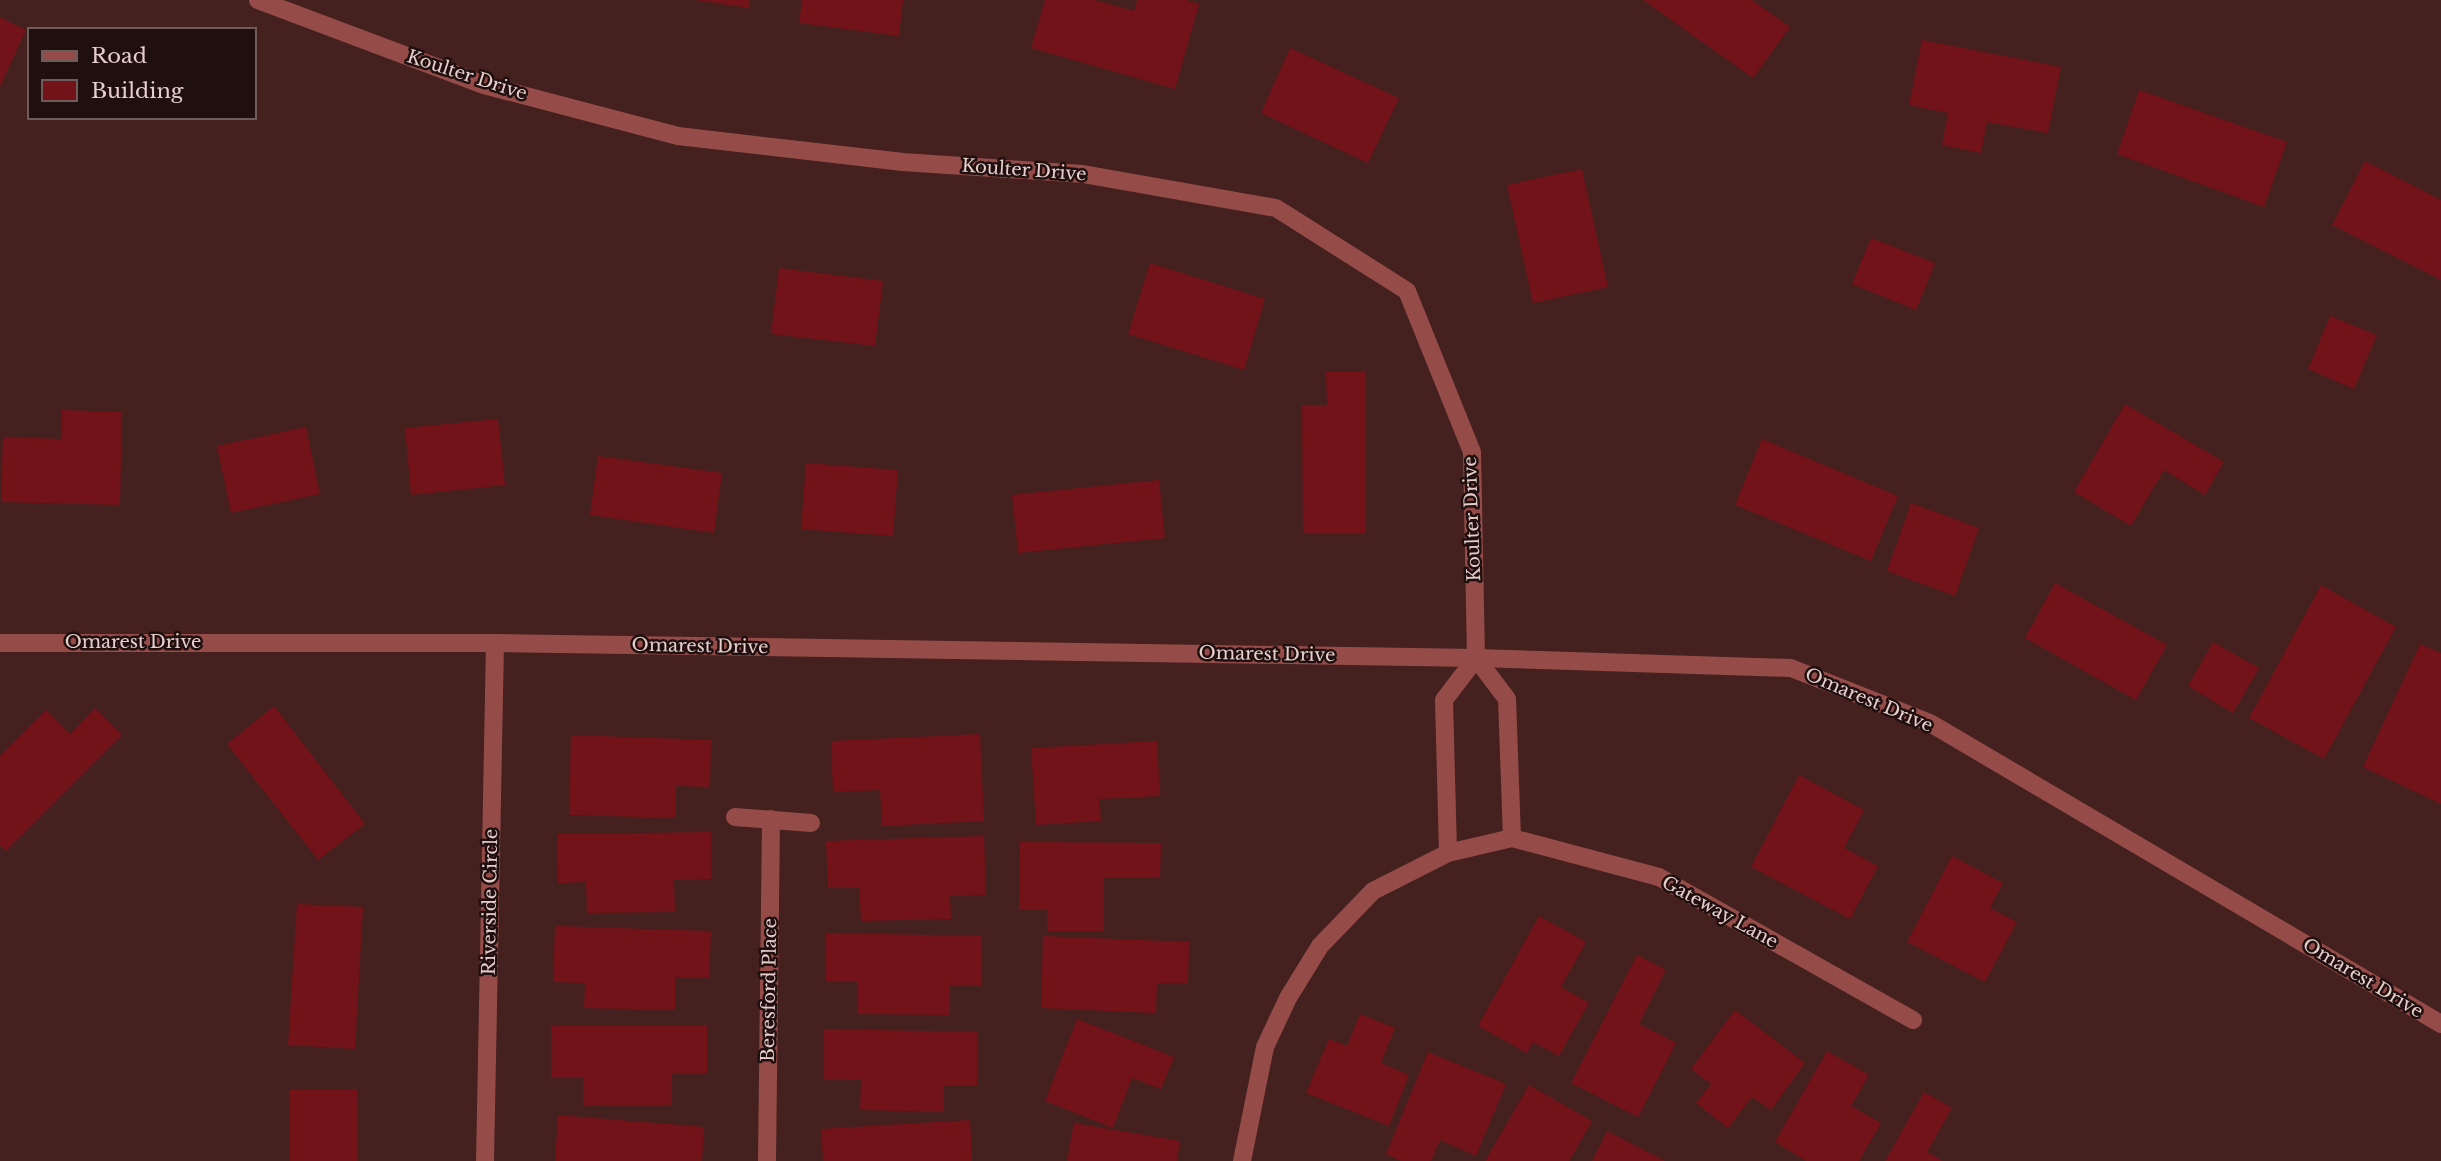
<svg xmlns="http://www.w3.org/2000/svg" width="2441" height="1161" viewBox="0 0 2441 1161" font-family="'Libre Baskerville',serif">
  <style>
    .building { fill: #721319 }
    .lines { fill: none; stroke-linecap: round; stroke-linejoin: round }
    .lane { stroke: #954c49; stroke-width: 18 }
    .street { stroke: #954c49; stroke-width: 18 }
    .labels { text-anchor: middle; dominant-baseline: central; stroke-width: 5; stroke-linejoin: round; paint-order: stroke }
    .street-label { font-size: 18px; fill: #e6cecb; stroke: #1f0f0e }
  </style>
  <rect width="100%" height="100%" fill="#44201e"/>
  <g class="building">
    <path d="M695 0H749V8Z"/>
    <path d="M802 0H903L899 36 799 23Z"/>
    <path d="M1045 0H1095L1134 11 1137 0H1186L1199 4 1175 89 1031 48Z"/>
    <path d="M1643 0H1752L1790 27 1753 78Z"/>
    <path d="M0 17 26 30 0 87Z"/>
    <path d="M1922 40 2061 67 2048 133 1987 122 1981 153 1942 145 1948 113 1909 105Z"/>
    <path d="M1290 48 1399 98 1368 163 1261 113Z"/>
    <path d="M2139 90 2287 142 2264 207 2117 154Z"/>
    <path d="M2365 161 2441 200V280L2332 225Z"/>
    <path d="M1582 169 1608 287 1533 303 1507 185Z"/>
    <path d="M1871 238 1935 263 1916 310 1852 284Z"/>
    <path d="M1150 263 1265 299 1244 370 1128 334Z"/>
    <path d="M779 268 883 281 875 346 771 334Z"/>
    <path d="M2330 316 2377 335 2354 389 2308 369Z"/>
    <path d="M1326 372H1366V533H1303L1302 405H1327Z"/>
    <path d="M2125 404 2224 462 2205 495 2164 470 2131 526 2074 492Z"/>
    <path d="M62 410 122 412 120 505 1 502 3 437 62 439Z"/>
    <path d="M498 419 505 485 411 495 405 428Z"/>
    <path d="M306 427 320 494 231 513 217 446Z"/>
    <path d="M1762 439 1898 496 1871 561 1735 505Z"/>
    <path d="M598 456 722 473 714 533 590 515Z"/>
    <path d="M806 463 898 470 893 536 801 529Z"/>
    <path d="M1159 480 1165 538 1018 553 1012 495Z"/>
    <path d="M1911 503 1979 528 1955 596 1887 571Z"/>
    <path d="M2055 583 2167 645 2136 700 2025 638Z"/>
    <path d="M2321 585 2396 627 2324 759 2249 718Z"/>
    <path d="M2213 642 2259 668 2233 713 2188 686Z"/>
    <path d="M2420 644 2441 653V804L2363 767Z"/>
    <path d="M274 706 365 824 318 860 227 744Z"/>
    <path d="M95 708 122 735 6 851 0 845V756L46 710 70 734Z"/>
    <path d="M980 734 984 821 882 826 880 790 833 792 831 741Z"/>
    <path d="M571 735 711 740 710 787 676 786V818L569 815Z"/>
    <path d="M1157 741 1160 796 1099 799 1101 821 1036 825 1031 748Z"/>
    <path d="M1799 775 1864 810 1844 848 1878 866 1850 919 1751 867Z"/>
    <path d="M711 832V879L674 880 675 912 587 913 586 882 558 883 557 834Z"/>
    <path d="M984 836 986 895 950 896 951 919 861 921 859 888H828L826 841Z"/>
    <path d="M1020 842 1161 843 1160 877H1104V931H1047V910H1019Z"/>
    <path d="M1952 856 2003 883 1990 908 2017 922 1985 982 1907 942Z"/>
    <path d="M297 904 363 907 355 1049 288 1045Z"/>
    <path d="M1539 916 1586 942 1561 987 1589 1003 1559 1056 1533 1042 1527 1053 1478 1026Z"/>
    <path d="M555 926 711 931 709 978 675 977V1010L584 1008 585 983 553 982Z"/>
    <path d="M826 933 981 936V986L950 985V1015L857 1014V981H826Z"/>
    <path d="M1043 936 1189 942 1188 983H1157L1156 1013 1041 1008Z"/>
    <path d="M1637 955 1666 970 1639 1024 1676 1043 1638 1117 1571 1083Z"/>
    <path d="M1735 1010 1805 1063 1771 1110 1752 1097 1728 1128 1696 1103 1711 1084 1691 1069Z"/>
    <path d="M1360 1014 1395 1028 1381 1063 1409 1075 1389 1126 1306 1093 1329 1039 1347 1046Z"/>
    <path d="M1077 1019 1174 1057 1161 1089 1132 1078 1113 1128 1045 1101Z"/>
    <path d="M707 1025V1073H672V1106H583V1078H551V1026Z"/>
    <path d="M824 1029 977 1032V1085H944V1112L860 1110 861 1080H824Z"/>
    <path d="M1827 1051 1869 1075 1851 1106 1881 1123 1859 1161H1806L1775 1142Z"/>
    <path d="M1428 1052 1506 1084 1476 1156 1440 1140 1431 1161H1401L1386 1154Z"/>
    <path d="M1529 1085 1592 1121 1569 1161H1485Z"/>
    <path d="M289 1089H357L358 1161H289Z"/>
    <path d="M1924 1092 1952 1108 1927 1152 1943 1161H1885Z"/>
    <path d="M558 1115 704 1127 702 1161H555Z"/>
    <path d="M970 1120 972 1161H823L821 1129Z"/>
    <path d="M1074 1123 1180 1141 1177 1161H1067Z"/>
    <path d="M1607 1131 1665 1161H1592Z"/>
  </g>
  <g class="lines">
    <path class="lane" d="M735 817 811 823"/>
    <g class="street">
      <path d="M258 0 484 85 678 136 903 162 1083 174 1276 208 1407 291 1472 452 1476 658"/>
      <path d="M0 643H495L1476 658 1791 668 1930 723 2441 1024"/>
      <path d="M1476 658 1507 699 1512 838"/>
      <path d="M1448 853 1444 700 1476 658"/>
      <path d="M485 1161 495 643"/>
      <path d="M767 1161 771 819"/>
      <path d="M1242 1161 1265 1047 1288 998 1320 946 1373 891 1448 853 1512 838 1659 877 1913 1020"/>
    </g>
  </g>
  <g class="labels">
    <g class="street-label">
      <text transform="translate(467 75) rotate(18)">Koulter Drive</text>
      <text transform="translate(1024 170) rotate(4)">Koulter Drive</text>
      <text transform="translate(1472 519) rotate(-92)">Koulter Drive</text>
      <text x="133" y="642">Omarest Drive</text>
      <text transform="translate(700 646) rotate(1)">Omarest Drive</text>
      <text transform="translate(1267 654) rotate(1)">Omarest Drive</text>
      <text transform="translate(1869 700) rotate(23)">Omarest Drive</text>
      <text transform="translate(490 902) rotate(-89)">Riverside Circle</text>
      <text transform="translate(1720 912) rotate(29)">Gateway Lane</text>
      <text transform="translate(2363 978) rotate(31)">Omarest Drive</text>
      <text transform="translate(769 990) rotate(-89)">Beresford Place</text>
    </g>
  </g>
  <rect x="28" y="28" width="228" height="91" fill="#1f0f0e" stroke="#6f5b5a" stroke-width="2"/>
  <rect x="42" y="51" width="35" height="10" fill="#954c49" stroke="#6f5b5a" stroke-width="2"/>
  <text x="91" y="63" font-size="21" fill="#e6cecb">Road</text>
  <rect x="42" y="80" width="35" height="21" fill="#721319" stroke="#6f5b5a" stroke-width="2"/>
  <text x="91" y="98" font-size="21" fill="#e6cecb">Building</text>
</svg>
